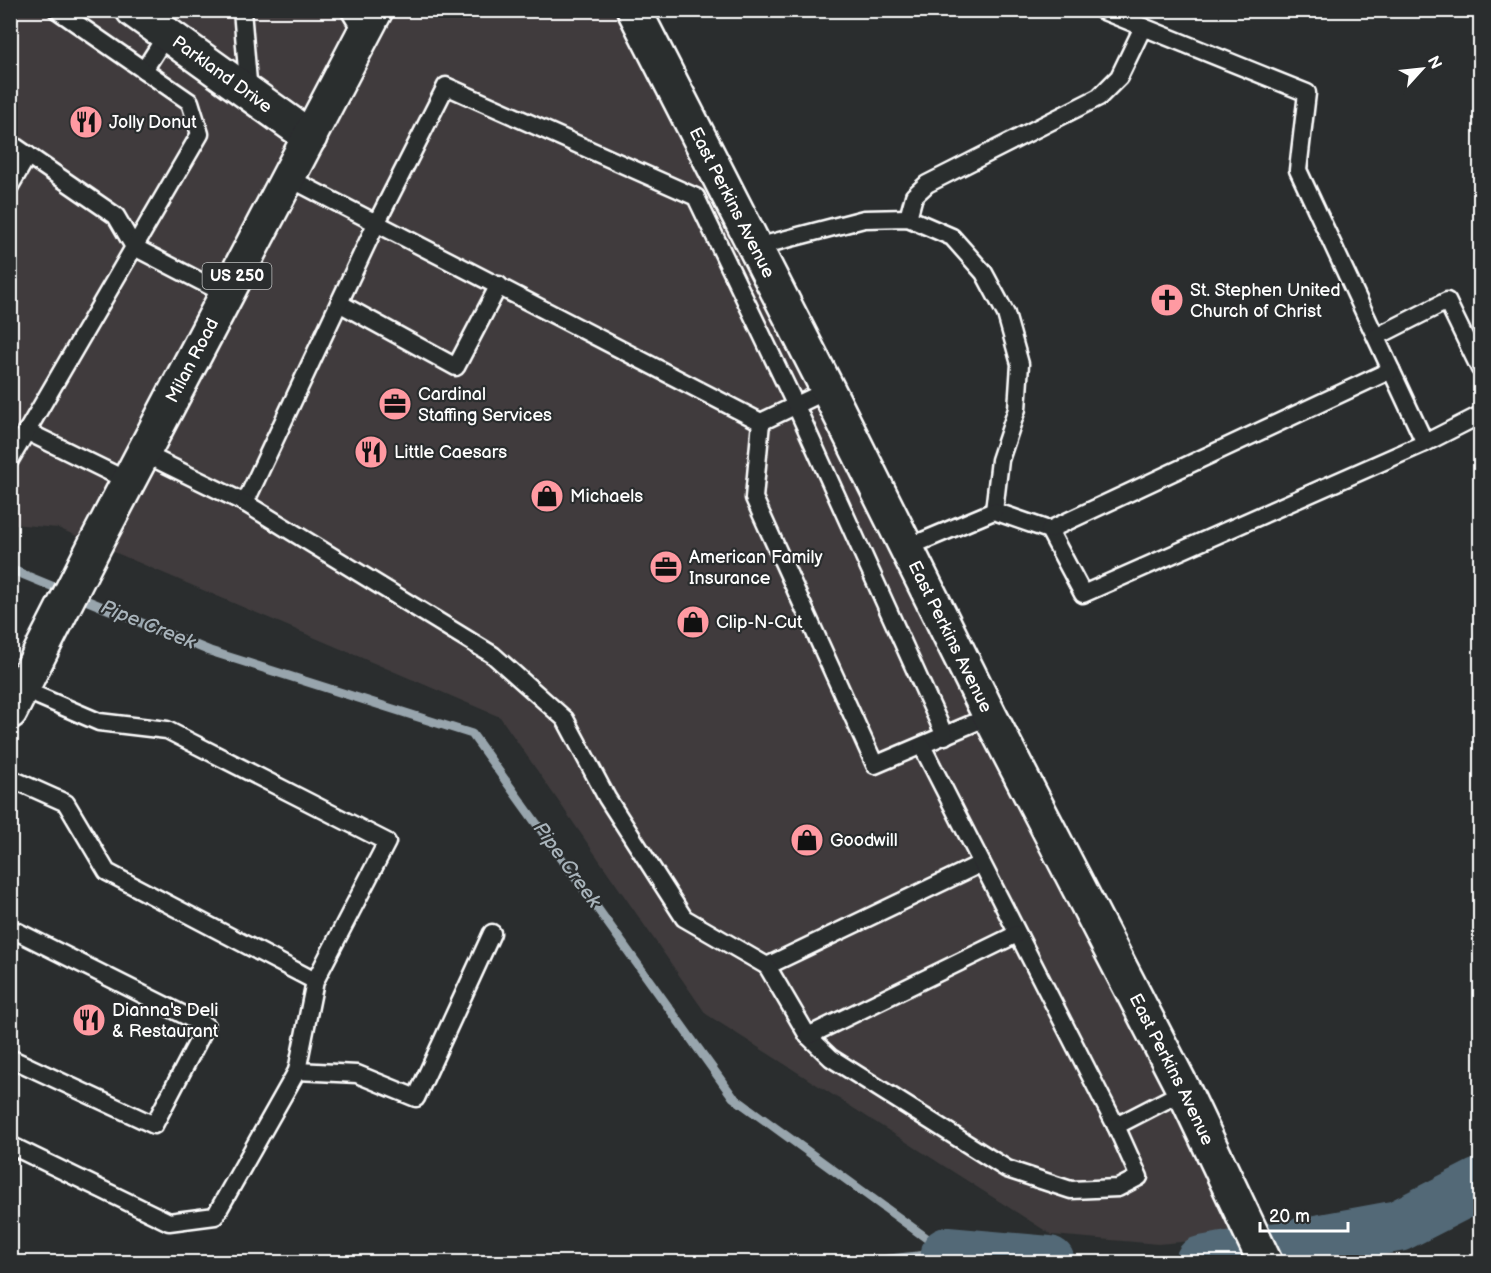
<svg xmlns="http://www.w3.org/2000/svg" width="1491" height="1273" viewBox="0 0 1491 1273" font-family="'Balsamiq Sans',sans-serif">
  <style>
    .built { fill: #3f3b3c }
    .lines { fill: none; stroke-linecap: round; stroke-linejoin: round }
    .stream { stroke: #98a5ad; stroke-width: 9 }
    .river { stroke: #536977; stroke-width: 52 }
    .lane-casing { stroke: #fff; stroke-width: 21 }
    .street-casing { stroke: #fff; stroke-width: 38 }
    .secondary-casing { stroke: #fff; stroke-width: 38 }
    .primary-casing { stroke: #fff; stroke-width: 38 }
    .lane { stroke: #2a2d2e; stroke-width: 16 }
    .street { stroke: #2a2d2e; stroke-width: 33 }
    .secondary { stroke: #2a2d2e; stroke-width: 33 }
    .primary { stroke: #2a2d2e; stroke-width: 33 }
    .labels { text-anchor: middle; dominant-baseline: central; stroke-width: 4.5; stroke-linejoin: round; paint-order: stroke }
    .shield { fill: #2a2d2e; stroke: #bfc0c0; stroke-width: 1.5 }
    .shield-label { font-size: 16px; font-weight: bold; fill: #fff }
    .street-label { font-size: 18px; fill: #fff; stroke: #2a2d2e }
    .poi-label { font-size: 18px; fill: #fff; stroke: #2a2d2e; text-anchor: start }
    .water-label { font-size: 20px; font-style: italic; fill: #a9b4bb; stroke: #2a2d2e }
  </style>
  <rect width="100%" height="100%" fill="#2a2d2e"/>
  <filter id="ink" filterUnits="userSpaceOnUse"><feTurbulence type="fractalNoise" baseFrequency=".0167" numOctaves="2"/><feDisplacementMap in="SourceGraphic" scale="12" xChannelSelector="R" yChannelSelector="G"/><feConvolveMatrix kernelMatrix="1 2 1 2 8 2 1 2 1" color-interpolation-filters="sRGB"/></filter>
  <g filter="url(#ink)">
    <path class="built" d="M10 11H638L1236 1237 1158 1244 1052 1235 706 1014 500 717 58 528 11 524Z"/>
    <g class="lines">
      <g class="stream">
        <path d="M10 569 210 651 472 734 733 1097 947 1253"/>
        <path d="M860 1262 947 1253"/>
      </g>
      <g class="river">
        <path d="M947 1253 1049 1262"/>
        <path d="M1201 1262 1398 1226 1480 1184"/>
      </g>
      <defs>
        <g id="lane">
          <path d="M242 10 249 94"/>
          <path d="M349 10 364 35"/>
          <path d="M144 70 167 34"/>
          <path d="M10 143 116 216 134 247 227 295"/>
          <path d="M289 178 761 422 828 390"/>
          <path d="M10 186 28 155"/>
          <path d="M908 218 914 196 927 184 1099 97 1119 77 1143 27"/>
          <path d="M756 247 864 219 908 218 952 237 984 273 1006 314 1020 364 1017 409 1000 460 994 511 1049 530 1083 594 1425 443 1298 170 1307 93 1101 10"/>
          <path d="M339 303 456 367 499 285"/>
          <path d="M1376 337 1447 301 1480 369"/>
          <path d="M761 422 754 498 875 765 990 716"/>
          <path d="M26 431 128 481"/>
          <path d="M1425 443 1480 415"/>
          <path d="M143 453 245 503 377 222 446 86 696 197 796 406 945 736"/>
          <path d="M10 460 200 134 190 102 57 10"/>
          <path d="M245 503 493 655 565 719 607 798 684 918 767 966 980 864"/>
          <path d="M1049 530 1391 370"/>
          <path d="M906 548 994 511"/>
          <path d="M922 746 1116 1126 1184 1091"/>
          <path d="M10 778 66 803 107 872 315 981 387 842 167 730 99 722 22 689"/>
          <path d="M10 928 206 1026 154 1125 10 1058"/>
          <path d="M767 966 808 1036 831 1058 1007 1169 1071 1190 1118 1188 1139 1177 1116 1126"/>
          <path d="M808 1036 1017 934"/>
          <path d="M297 1071 357 1074 416 1098 492 933"/>
          <path d="M10 1145 169 1222 215 1216 297 1071 315 981"/>
        </g>
        <g id="street">
          <path id="s1" d="M133 10 310 137"/>
        </g>
        <g id="secondary">
          <path id="s2" d="M634 10 828 390 990 716 1184 1091 1265 1262"/>
        </g>
        <g id="primary">
          <path id="s3" d="M10 712 97 541 376 10"/>
        </g>
      </defs>
      <use href="#lane" class="lane-casing"/>
      <use href="#street" class="street-casing"/>
      <use href="#secondary" class="secondary-casing"/>
      <use href="#primary" class="primary-casing"/>
      <use href="#lane" class="lane"/>
      <use href="#street" class="street"/>
      <use href="#secondary" class="secondary"/>
      <use href="#primary" class="primary"/>
    </g>
  </g>
  <defs>
    <symbol id="restaurant-disc" viewBox="-11 -11 22 22"><circle r="9.5" fill="#ff9aa2" stroke="#2a2d2e"/><path d="M-5-6h1v4h1v-4h1v4h1v-4h1v5L-1.5 .5V6h-2V.5L-5-1ZM5-6V6H3V1.5H1.5Q1.5-4 5-6Z" fill="#111"/></symbol>
    <symbol id="church-disc" viewBox="-11 -11 22 22"><circle r="9.5" fill="#ff9aa2" stroke="#2a2d2e"/><path d="M-1.2-6h2.4v3.5h3.3v2.4h-3.3V6h-2.4V-.1h-3.3v-2.4h3.3Z" fill="#111"/></symbol>
    <symbol id="office-disc" viewBox="-11 -11 22 22"><circle r="9.5" fill="#ff9aa2" stroke="#2a2d2e"/><path d="M-6-3h4V-5.5h4V-3h4V5H-6ZM-1-4.5V-3h2v-1.5ZM-6 0V1H6V0Z" fill="#111"/></symbol>
    <symbol id="shop-disc" viewBox="-11 -11 22 22"><circle r="9.5" fill="#ff9aa2" stroke="#2a2d2e"/><path d="M-5-2.5h2.3a2.7 3.5 0 0 1 5.4 0H5L5.5 6h-11ZM-1.5-2.5h3a1.5 2.3 0 0 0-3 0Z" fill="#111"/></symbol>
  </defs>
  <g fill-rule="evenodd">
    <use href="#restaurant-disc" x="67" y="103" width="38" height="38"/>
    <use href="#church-disc" x="1148" y="281" width="38" height="38"/>
    <use href="#office-disc" x="376" y="385" width="38" height="38"/>
    <use href="#restaurant-disc" x="352" y="433" width="38" height="38"/>
    <use href="#shop-disc" x="528" y="477" width="38" height="38"/>
    <use href="#office-disc" x="647" y="548" width="38" height="38"/>
    <use href="#shop-disc" x="674" y="603" width="38" height="38"/>
    <use href="#shop-disc" x="788" y="821" width="38" height="38"/>
    <use href="#restaurant-disc" x="70" y="1001" width="38" height="38"/>
  </g>
  <g class="labels">
    <rect class="shield" x="202.5" y="263" width="69" height="26" rx="4.5"/>
    <g class="shield-label">
      <text x="237" y="276">US 250</text>
    </g>
    <g class="street-label">
      <text stroke="none"><textPath href="#s1" startOffset="110">Parkland Drive</textPath></text>
      <text stroke="none"><textPath href="#s2" startOffset="216">East Perkins Avenue</textPath></text>
      <text stroke="none"><textPath href="#s3" startOffset="396">Milan Road</textPath></text>
      <text stroke="none"><textPath href="#s2" startOffset="702">East Perkins Avenue</textPath></text>
      <text stroke="none"><textPath href="#s2" startOffset="1188">East Perkins Avenue</textPath></text>
    </g>
    <g class="poi-label">
      <text x="109" y="122">Jolly Donut</text>
      <text x="1190" y="290">St. Stephen United<tspan x="1190" dy="21">Church of Christ</tspan></text>
      <text x="418" y="394">Cardinal<tspan x="418" dy="21">Staffing Services</tspan></text>
      <text x="394" y="452">Little Caesars</text>
      <text x="570" y="496">Michaels</text>
      <text x="689" y="557">American Family<tspan x="689" dy="21">Insurance</tspan></text>
      <text x="716" y="622">Clip-N-Cut</text>
      <text x="830" y="840">Goodwill</text>
      <text x="112" y="1010">Dianna's Deli<tspan x="112" dy="21">&amp; Restaurant</tspan></text>
    </g>
    <g class="water-label">
      <text transform="translate(148 625) rotate(22)">Pipe Creek</text>
      <text transform="translate(567 865) rotate(54)">Pipe Creek</text>
    </g>
  </g>
  <rect width="1491" height="1273" fill="none" stroke="#2a2d2e" stroke-width="36"/>
  <rect x="18" y="18" width="1455" height="1237" fill="none" stroke="#fff" stroke-width="2" filter="url(#ink)"/>
  <g transform="translate(1422 69) rotate(63)" stroke="#2a2d2e" stroke-width="4.5" paint-order="stroke">
  <path d="M0-4.5L10 22L0 15L-10 22Z" fill="#ffffff"/>
  <text y="-9" font-size="16" font-weight="bold" text-anchor="middle" fill="#ffffff">N</text>
  </g>
  <path d="M1260 1222v9h88v-9" fill="none" stroke="#ffffff" stroke-width="3"/>
  <text x="1269" y="1222" font-size="18" fill="#ffffff" stroke="#2a2d2e" stroke-width="4.5" paint-order="stroke">20 m</text>
</svg>
